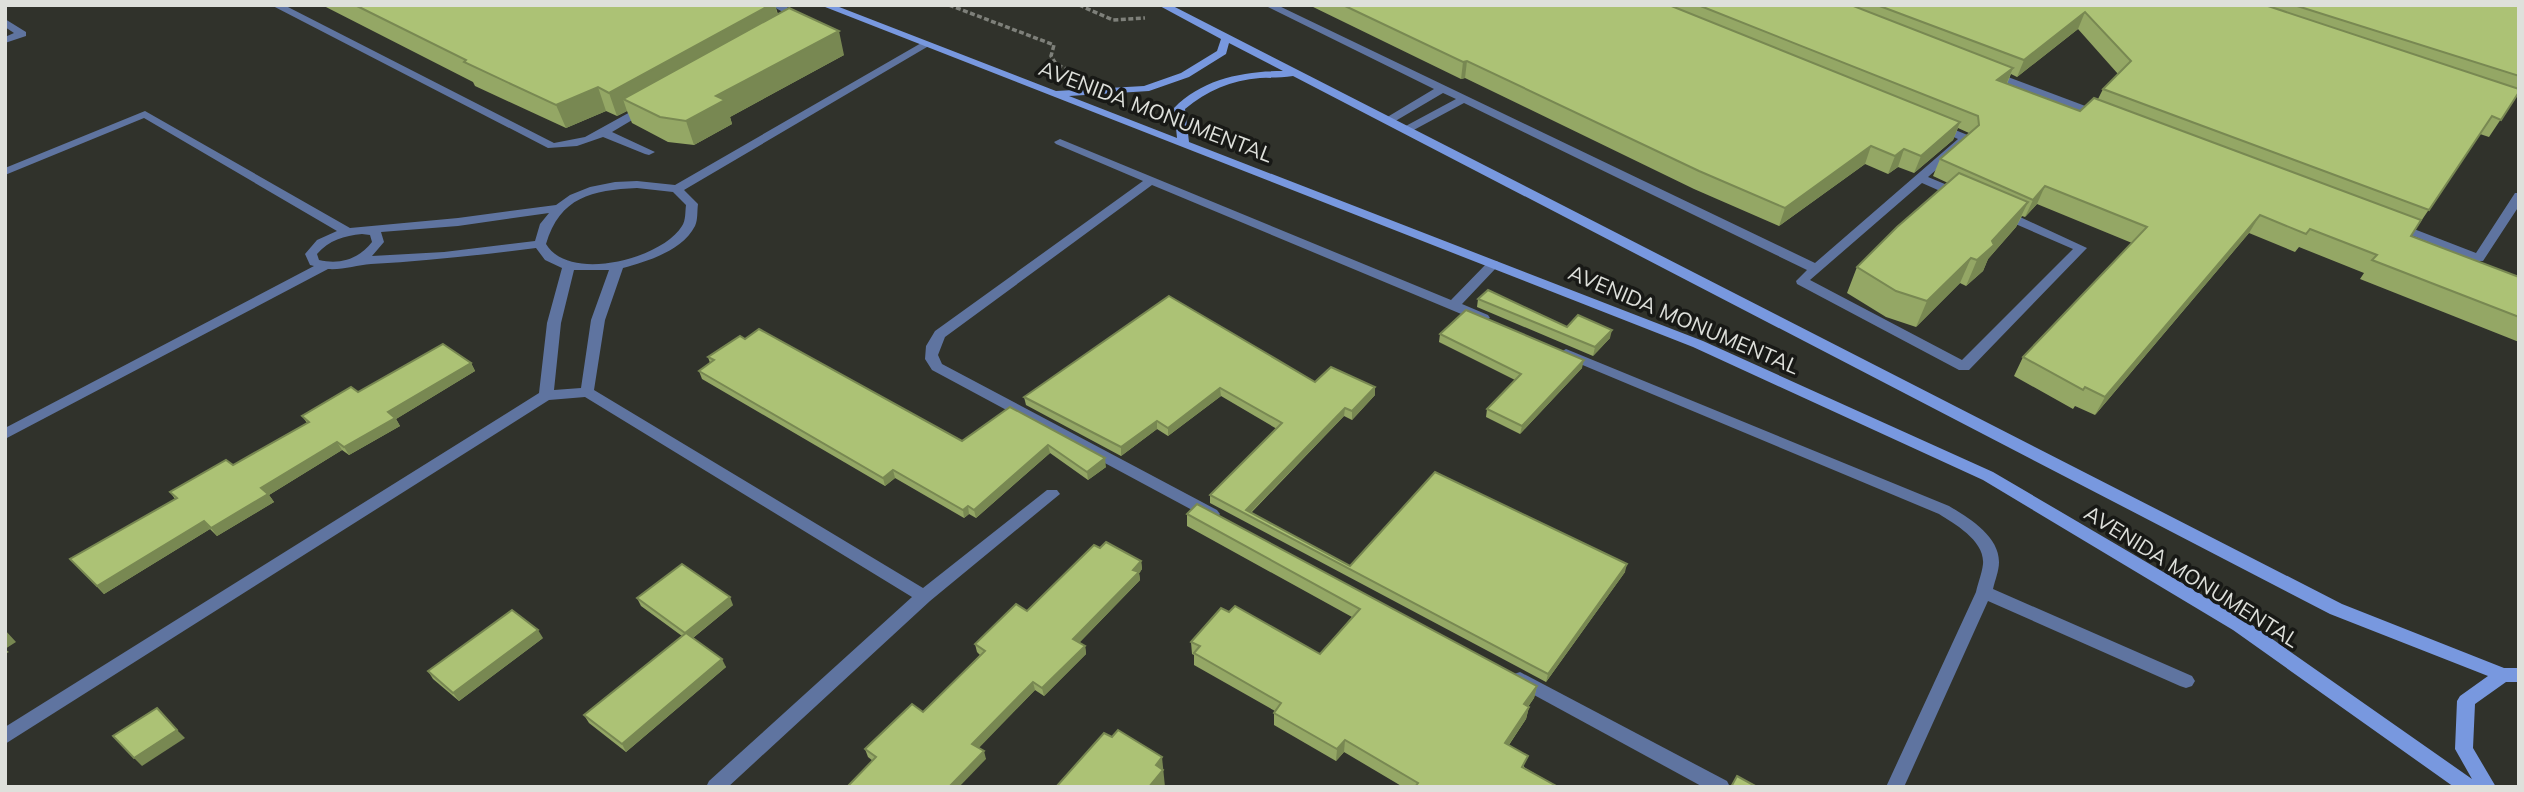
<svg xmlns="http://www.w3.org/2000/svg" width="2524" height="792" viewBox="0 0 2524 792" font-family="Mulish,sans-serif">
  <style>
    .lines { fill: none; stroke-linecap: round; stroke-linejoin: round }
    .path { stroke: #7e807a; stroke-width: 3.5; stroke-dasharray: 5 2.5; stroke-linecap: butt }
    .street { fill: #5f74a0; fill-rule: evenodd }
    .secondary { fill: #7898df; fill-rule: evenodd }
    .wall { fill: #94a765; fill-rule: evenodd }
    .shaded-wall { fill: #788852 }
    .building { fill: #acc275; stroke: #788852; stroke-width: 2 }
    .labels { text-anchor: middle; dominant-baseline: central; stroke-width: 7; stroke-linejoin: round; paint-order: stroke }
    .street-label { font-size: 21px; fill: #dee0db; stroke: #181916 }
  </style>
  <rect width="100%" height="100%" fill="#30322b"/>
  <g class="lines">
    <g class="path">
      <path d="M949 5 1054 45 1051 56 1056 64 1066 69"/>
      <path d="M1079 5 1113 20 1145 18"/>
    </g>
    <g class="street">
      <path d="M271 5H284L554 143 585 137 641 106H649V110L612 132 655 152 649 155 645 154 603 137 577 146 548 148Z"/>
      <path d="M770 5H783L802 15 803 20 794 22V18Z"/>
      <path d="M1264 5H1277L1815 263 1958 139 1935 129V125H1943L1970 136V140L1928 177 1964 192V198H1956L1922 183 1810 280 1962 360 2073 249 1997 216 1995 213 1997 210H2005L2087 248 1969 370H1959L1797 284 1796 281 1807 270 1464 103 1410 132H1402V128L1456 99 1443 93 1392 123H1384V119L1434 89Z"/>
      <path d="M5 19 26 32V36L5 43V37L14 33 5 27Z"/>
      <path d="M923 42 928 45 927 47 684 190 698 204C697 211 698 220 695 226 682 251 648 261 623 268L605 320 594 390 923 588 1047 490H1057L1060 494 930 601 728 787H706L709 781 912 597 585 397 549 400 5 744V727L539 393 547 323 562 268 545 260 536 248C481 255 427 261 371 264 357 265 343 270 328 269L5 439V428L314 266 310 265 305 254 317 240 337 231 144 118 5 175V168L145 111 350 228 458 218 556 205 570 195 590 187 615 182 637 181 675 185ZM637 188 673 192 686 205C685 212 686 220 682 226 662 259 569 283 546 244 560 197 592 190 637 188ZM549 213 540 224 535 241 444 252 372 256 384 242 381 232 458 226ZM362 234 370 235 372 242C359 259 340 265 319 260L317 254C329 240 344 236 362 234ZM574 270H609L591 320 581 388 554 390 561 323Z"/>
      <path d="M1992 71 2104 113 2105 115 2104 117H2096L1988 76 1987 74Z"/>
      <path d="M1060 139 1451 300 1489 261H1497L1499 264 1497 267 1462 304 1488 315 1490 318 1483 322 1478 321 1152 185 945 337 938 355 942 364 1217 510 1220 514 1217 518H1207L932 370 925 359 926 346 935 331 1143 181 1056 144 1054 142Z"/>
      <path d="M2515 193H2519V206L2483 261H2475L2391 227 2397 223 2401 224 2476 253Z"/>
      <path d="M1566 349 1949 506C1969 518 1999 536 1999 562 1999 571 1995 580 1993 589L2192 676 2195 681 2192 686 2186 688 2180 686 1988 601 1904 787H1886L1976 592C1978 583 1982 573 1983 564 1985 541 1955 524 1939 514L1561 356 1559 353Z"/>
      <path d="M1520 672 1727 781 1730 787H1703L1514 684 1511 679 1514 674Z"/>
    </g>
    <path class="secondary" d="M820 5H834L1056 91 1144 86 1181 73 1217 51 1221 39 1158 5H1171L2342 604 2504 668H2519V682H2506L2475 704 2473 748 2496 787H2454L2233 630 1983 480 1693 347ZM1229 43 1283 71C1244 71 1202 79 1174 108L1177 138 1069 96 1149 91 1189 77 1226 54ZM1293 76 2330 614 2488 676 2460 696 2457 701 2455 749 2472 779 2245 620 1993 472 1703 341 1189 142 1185 109C1207 91 1231 80 1260 78 1271 77 1282 78 1293 76Z"/>
  </g>
  <g class="wall">
    <path d="M322 5H775L778 14 844 55 730 117 732 124 694 145 668 142 632 123 627 111 617 116 606 111 566 128 475 86 473 82Z"/>
    <path d="M1309 5H2519V92L2489 137 2480 134 2411 236 2519 277V342L2360 279 2364 273 2299 247 2295 252 2249 233 2095 415 2075 406 2073 409 2014 376 2023 357 2132 243 2037 204 2025 217 2022 216 2016 227 1988 259 1983 271 1966 286 1960 283 1916 327 1886 317 1847 293 1857 267 1948 183 1933 176 1940 159 1969 133 1958 128 1953 140 1914 173 1898 167 1888 174 1865 164 1779 226 1694 189 1465 78 1461 79ZM2078 29 2118 74 2103 89 2098 99 2080 111 2007 84 2011 74 2017 77Z"/>
    <path d="M1478 299 1567 327 1610 338 1593 356 1477 307Z"/>
    <path d="M1440 334 1582 368 1520 434 1486 417 1487 409 1515 380 1439 342Z"/>
    <path d="M708 357 962 441 1010 407 1106 467 1088 480 1050 453 976 518 969 514 964 518 895 478 885 486 702 379 699 371 710 363Z"/>
    <path d="M471 363 475 371 396 419 400 426 349 455 342 450 269 495 274 502 217 536 210 529 104 594 70 559 175 499 170 492 233 465 307 423 302 416 358 392Z"/>
    <path d="M1315 382 1375 387V395L1352 420 1344 416 1251 513 1350 566 1625 572 1546 682 1210 503V495L1277 429 1221 396 1168 436 1157 429 1121 456 1026 405 1024 397Z"/>
    <path d="M1187 514 1537 686 1534 698 1528 707H1529L1526 719 1509 745 1525 768 1558 787H1403L1344 752 1336 761 1274 725V713L1275 711 1194 665V655L1192 654 1191 642 1320 654 1352 617 1187 526Z"/>
    <path d="M1100 548 1141 561 1142 569 1139 573 1140 580 1079 643 1085 646 1086 654 1044 696 1035 690 978 748 986 759 873 761 868 757 865 749 923 712 980 655 977 652 975 644 1027 611Z"/>
    <path d="M637 598 733 605 693 638 726 667 626 752 589 723 584 715 682 636 641 606Z"/>
    <path d="M543 638 459 701 433 679 428 671Z"/>
  </g>
  <g class="shaded-wall">
    <path d="M770 5H775L780 25 623 99 627 111 617 116 609 93Z"/>
    <path d="M2085 12 2078 29 2017 77 2024 60Z"/>
    <path d="M839 31 844 55 730 117 732 124 694 145 686 121 716 96Z"/>
    <path d="M1467 61 1465 78 1461 79 1463 62Z"/>
    <path d="M2013 68 2006 85 1997 80Z"/>
    <path d="M598 87 606 111 566 128 556 105Z"/>
    <path d="M1960 122 1953 140 1914 173 1921 156Z"/>
    <path d="M1871 146 1865 164 1779 226 1785 208Z"/>
    <path d="M1904 149 1898 167 1888 174 1895 156Z"/>
    <path d="M2045 186 2037 204 2025 217 2033 200Z"/>
    <path d="M2028 202 2016 227 1988 259 1983 271 1966 286 1977 260 1992 241Z"/>
    <path d="M2260 215 2249 233 2095 415 2105 397Z"/>
    <path d="M1971 258 1960 283 1916 327 1927 301Z"/>
    <path d="M1612 330 1610 338 1593 356 1595 347Z"/>
    <path d="M1584 360 1582 368 1520 434 1522 426Z"/>
    <path d="M471 363 475 371 396 419 400 426 349 455 344 447 388 412Z"/>
    <path d="M1375 387V395L1352 420V411Z"/>
    <path d="M1220 388 1221 396 1168 436V428Z"/>
    <path d="M1345 408 1344 416 1248 515 1246 510Z"/>
    <path d="M1157 421V429L1121 456V447Z"/>
    <path d="M337 442 342 450 269 495 274 502 217 536 211 528 261 488Z"/>
    <path d="M1048 445 1050 453 976 518 974 510Z"/>
    <path d="M1105 458 1106 467 1088 480 1087 472Z"/>
    <path d="M893 470 895 478 885 486 883 478Z"/>
    <path d="M968 506 969 514 964 518 963 510Z"/>
    <path d="M204 521 210 529 104 594 97 586Z"/>
    <path d="M1141 561 1142 569 1139 573 1140 580 1075 647 1073 639Z"/>
    <path d="M1627 564 1625 572 1546 682 1548 674Z"/>
    <path d="M730 597 733 605 689 641 685 633Z"/>
    <path d="M5 630 16 642 5 649 9 652 5 654Z"/>
    <path d="M538 630 543 638 459 701 453 693Z"/>
    <path d="M1085 646 1086 654 1044 696 1042 688Z"/>
    <path d="M722 659 726 667 626 752 622 744Z"/>
    <path d="M1033 682 1035 690 975 752 972 744Z"/>
    <path d="M1537 686 1534 698 1521 716 1524 704Z"/>
    <path d="M1529 707 1526 719 1502 755 1505 743Z"/>
    <path d="M177 730 185 738 142 766 134 758Z"/>
    <path d="M1345 740 1344 752 1336 761 1337 749Z"/>
    <path d="M984 751 986 759 959 787H949Z"/>
    <path d="M1162 757 1165 787H1149L1156 765Z"/>
  </g>
  <g class="building">
    <path d="M355 5H770L609 93 598 87 556 105 464 62 466 60Z"/>
    <path d="M1343 5H1669L1960 122 1921 156 1904 149 1895 156 1871 146 1785 208 1699 171 1467 61 1463 62Z"/>
    <path d="M1698 5H1851L2013 68 1997 80 2080 111 2094 98 2421 220 2411 236 2519 277V317L2372 260 2377 255 2310 229 2306 234 2260 215 2105 397 2085 387 2083 390 2023 357 2147 227 2045 186 2033 200 1940 159 1979 125 1978 116Z"/>
    <path d="M1877 5H2265L2519 89V92L2501 120 2492 116 2429 210 2103 89 2131 61 2085 12 2024 60Z"/>
    <path d="M2294 5H2519V76Z"/>
    <path d="M789 8 839 31 716 96 725 100 686 121 660 117 623 99Z"/>
    <path d="M1959 173 2028 202 1992 241 1994 245 1977 260 1971 258 1927 301 1896 291 1857 267 1897 227Z"/>
    <path d="M1488 290 1567 327 1578 315 1612 330 1595 347 1478 299Z"/>
    <path d="M1169 296 1315 382 1331 367 1375 387 1352 411 1345 408 1246 510 1350 566 1435 472 1627 564 1548 674 1210 495 1282 423 1220 388 1168 428 1157 421 1121 447 1024 397Z"/>
    <path d="M1466 310 1584 360 1522 426 1487 409 1521 374 1440 334Z"/>
    <path d="M759 329 962 441 1010 407 1105 458 1087 472 1048 445 974 510 968 506 963 510 893 470 883 478 699 371 714 360 708 357 740 336 745 339Z"/>
    <path d="M443 344 471 363 388 412 395 418 344 447 337 442 261 488 268 494 211 528 204 521 97 586 70 559 177 498 170 492 226 460 233 465 309 422 302 416 351 387 358 392Z"/>
    <path d="M1197 504 1537 686 1524 704 1529 707 1505 743 1528 756 1522 767 1558 787H1415L1418 783 1345 740 1337 749 1274 713 1281 703 1194 653 1200 646 1191 642 1221 608 1229 612 1235 606 1320 654 1360 609 1187 514Z"/>
    <path d="M1106 542 1141 561 1133 570 1139 572 1073 639 1085 646 1042 688 1033 682 972 744 984 751 949 787H847L876 757 865 749 912 704 923 712 985 651 975 644 1016 604 1027 611 1094 545 1100 548Z"/>
    <path d="M682 564 730 597 685 633 637 598Z"/>
    <path d="M512 610 538 630 453 693 428 671Z"/>
    <path d="M686 633 722 659 622 744 584 715Z"/>
    <path d="M157 708 177 730 134 758 113 736Z"/>
    <path d="M1118 730 1162 757 1156 765 1163 770 1149 787H1056L1104 733 1112 737Z"/>
    <path d="M1737 776 1757 787H1731Z"/>
  </g>
  <g class="labels">
    <g class="street-label">
      <text transform="translate(1156 111) rotate(21)">AVENIDA MONUMENTAL</text>
      <text transform="translate(1684 319) rotate(23)">AVENIDA MONUMENTAL</text>
      <text transform="translate(2192 576) rotate(32)">AVENIDA MONUMENTAL</text>
    </g>
  </g>
  <rect width="2524" height="792" fill="none" stroke="#dee0db" stroke-width="14"/>
</svg>
